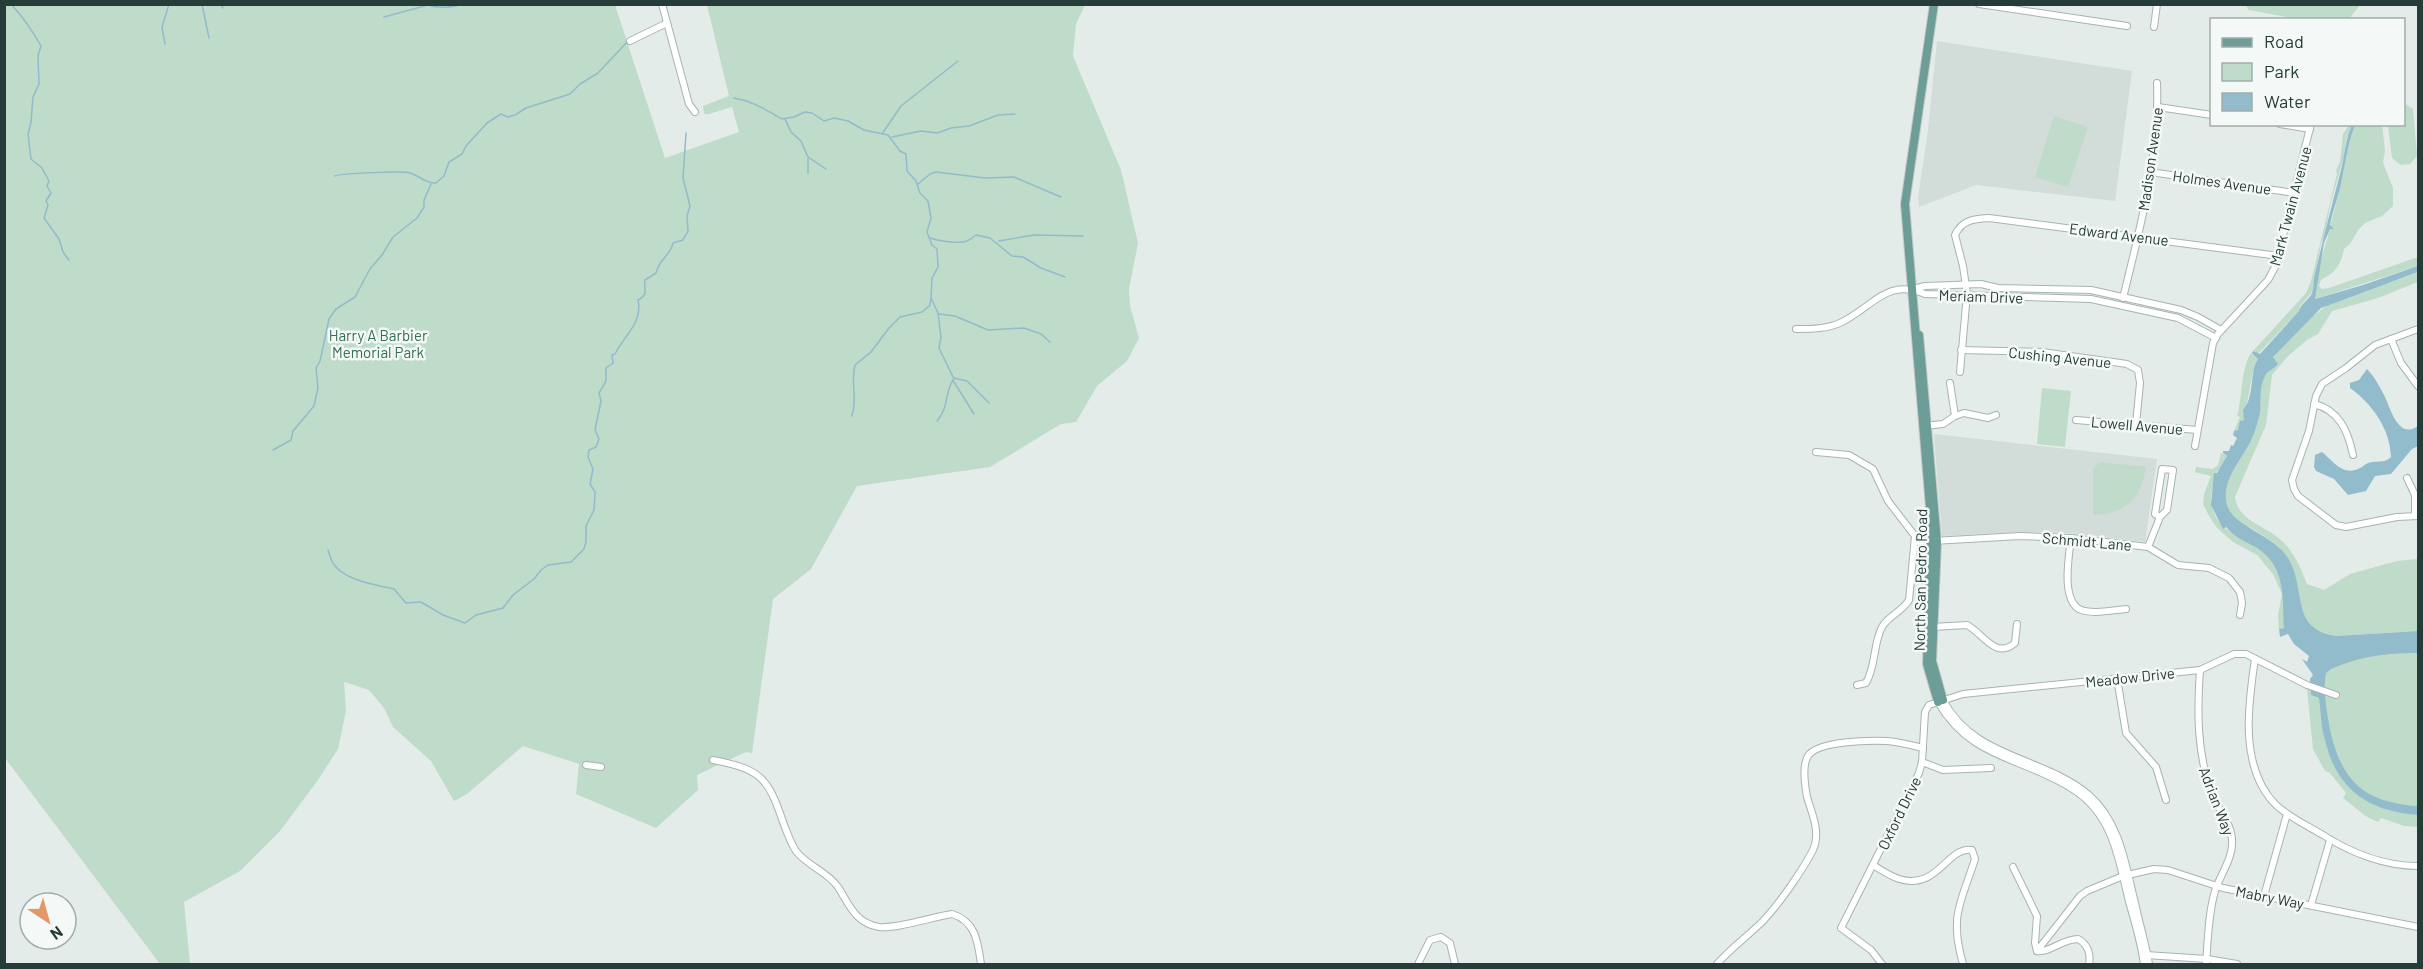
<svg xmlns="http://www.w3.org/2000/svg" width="2423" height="969" viewBox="0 0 2423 969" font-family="Barlow,sans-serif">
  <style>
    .built { fill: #d2dcd9 }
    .green { fill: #bfdbca }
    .water { fill: #92bbcb }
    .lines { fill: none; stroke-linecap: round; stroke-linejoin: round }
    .stream { stroke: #92bbcb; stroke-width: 1.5 }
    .minor-casing { stroke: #a7b4b1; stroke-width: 8 }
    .major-casing { stroke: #c2c8c8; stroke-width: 10 }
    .minor { stroke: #fff; stroke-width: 6 }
    .major { stroke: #6d9d97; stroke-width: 8 }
    .labels { text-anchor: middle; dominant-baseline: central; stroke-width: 5; stroke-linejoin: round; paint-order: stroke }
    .street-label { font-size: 15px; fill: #253c39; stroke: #f4f9f7 }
    .park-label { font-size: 15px; fill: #336f52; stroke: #f4f9f7 }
  </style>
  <rect width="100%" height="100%" fill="#e4ecea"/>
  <g class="built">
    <path d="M1937 41 2132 71 2115 201 1976 185 1919 207 1918 198 1928 130Z"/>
    <path d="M1934 434 2157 459 2145 542 2068 533 2020 532 1942 536Z"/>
  </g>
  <g class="green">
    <path d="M5 5H615L665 158 739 132 732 107 709 114H704L703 106 729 96 707 5H1085L1076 24 1073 56 1121 170 1138 243 1129 289 1130 306 1139 338 1127 361 1097 386 1076 422 1061 424 990 467 857 486 811 569 773 599 752 753 746 752 697 775 698 790 656 828 576 794 579 764 523 746 467 794 454 801 431 761 393 727 384 708 369 690 344 682 346 711 338 749 318 780 280 831 240 871 184 902 190 964H160L5 758Z"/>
    <path d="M2245 5H2360L2348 20 2298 19 2249 10Z"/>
    <path d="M2404 103 2413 109 2417 156 2410 164 2401 165 2392 158 2388 125 2404 124Z"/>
    <path d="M2054 116 2088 127 2068 187 2035 177Z"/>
    <path d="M2349 125H2352L2346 139 2344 156 2330 206 2325 235 2321 244 2312 292 2300 306 2299 311 2258 354 2253 351 2306 293 2311 281 2337 174 2336 171 2340 162 2343 134Z"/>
    <path d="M2355 125H2382L2385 150 2383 163 2393 188V206L2382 216 2365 223 2358 230 2350 244 2344 249C2341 265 2336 272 2321 280L2319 286 2322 289 2329 288 2418 257V266L2315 299C2313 277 2324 253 2329 232 2333 215 2337 199 2341 183 2346 163 2347 144 2355 125Z"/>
    <path d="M2418 272V282L2378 298 2332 311 2318 334 2307 340 2287 357 2272 375 2266 425 2235 497C2238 521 2266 526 2281 540 2293 550 2302 570 2307 584L2324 590 2350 574 2397 561 2418 559V631L2335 636C2291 630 2305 593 2290 562 2277 534 2235 527 2227 506 2219 481 2242 459 2251 439 2261 417 2256 396 2264 377 2268 370 2265 377 2270 370 2273 366 2272 361 2273 358 2278 347 2321 307 2333 302 2360 290 2391 284 2418 272Z"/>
    <path d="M2251 353 2258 358 2252 376 2244 420H2242L2238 430 2234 431 2240 417 2237 416C2243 396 2240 371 2251 353Z"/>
    <path d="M2042 388 2071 391 2065 447 2037 444Z"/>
    <path d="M2221 453 2227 456 2220 469 2214 474C2215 484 2209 495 2212 506 2216 530 2244 539 2262 551 2284 567 2287 603 2284 628L2279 629 2278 615 2282 594 2273 574 2257 555 2233 542 2217 528 2208 514 2203 504 2204 494 2211 476 2195 472 2196 467 2213 469 2218 465Z"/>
    <path d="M2100 462 2146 467C2141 499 2125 514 2093 515V469Z"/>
    <path d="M2418 639V811L2385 810 2418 815V827L2404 826 2381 818 2378 822 2367 817 2343 798 2346 793 2330 773 2325 771 2313 749 2307 689 2311 690 2312 695 2317 698 2321 655Z"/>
  </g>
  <g class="water">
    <path d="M2352 125H2355C2348 143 2346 160 2342 179 2339 195 2333 209 2330 225L2334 229H2330L2324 243 2315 299 2363 285 2418 266V272L2321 308 2273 357 2278 364C2274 369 2268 370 2265 376 2259 387 2261 400 2260 412 2258 421 2256 429 2252 438 2243 459 2220 480 2227 505 2233 526 2274 535 2288 558 2307 589 2289 629 2336 636L2418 631V653C2386 653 2361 656 2331 669L2326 673C2323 689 2326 707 2329 724 2336 761 2350 793 2391 802 2400 804 2409 806 2418 806V815C2368 811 2337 790 2325 740 2321 727 2321 712 2319 698L2311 695 2310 679 2313 675 2302 659 2307 662 2309 656 2294 644 2288 634 2280 637 2279 629 2284 628C2282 599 2287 567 2257 548 2246 542 2234 537 2226 527L2223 529 2211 505 2214 473H2217L2227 456 2223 453V451H2229L2231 445 2233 446 2237 438 2233 435 2234 431 2238 430 2240 421 2244 420 2243 410C2255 397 2249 373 2258 359L2252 353 2253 351 2260 354 2299 311C2301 303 2309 300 2312 293 2314 287 2313 280 2315 274 2323 239 2332 205 2341 170 2345 154 2345 140 2352 125Z"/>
    <path d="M2367 369C2373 375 2379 385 2383 393 2390 405 2397 441 2418 426V446L2412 449 2391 474 2375 476 2366 491 2348 495 2334 479 2316 471 2314 467 2315 455 2322 452C2333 461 2343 477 2360 468 2363 467 2365 464 2368 463 2377 460 2384 464 2391 457 2390 428 2372 404 2350 388V383L2359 380Z"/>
  </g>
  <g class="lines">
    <g class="stream">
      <path d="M11 4C23 17 32 30 41 46L38 56 39 84 33 97 31 122 28 134 31 159 42 168 49 181 47 186 51 193 46 201 48 205 44 218 59 239 63 252 69 260"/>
      <path d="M202 4 209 38"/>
      <path d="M220 4 223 8"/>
      <path d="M384 17 428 5C437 8 453 8 462 4"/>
      <path d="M165 44 162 27 169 4"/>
      <path d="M734 98C753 101 766 110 782 119L794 117 805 112 812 113 824 121 834 118 848 121 864 130 888 135 900 151 906 154 907 171 916 181 920 193 928 201 931 218 927 232 932 245 937 249 938 267 932 278 931 298 938 313 941 337 939 348 954 379C944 391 950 406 937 421"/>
      <path d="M785 119 791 132 801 141 808 157 826 169"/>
      <path d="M882 134 901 106 958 61"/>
      <path d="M892 137 921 131 937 133 951 128 969 126 998 115 1015 114"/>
      <path d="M808 173V159"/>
      <path d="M335 176C341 173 403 171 410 173 420 176 426 184 436 183L444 176 449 162 462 154 466 146 487 123 501 114 508 117 515 115 526 108 570 94 580 84 598 73 628 41"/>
      <path d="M918 184 930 174 936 172 985 178 1014 177 1061 197"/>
      <path d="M931 238C938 241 959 244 967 241 970 240 973 237 976 235L990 238 1012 256 1023 257 1041 268 1065 277"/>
      <path d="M999 241 1034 235 1083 236"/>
      <path d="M939 314 955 316 988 330 1024 328 1041 334 1050 342"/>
      <path d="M954 378 967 381 989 403"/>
      <path d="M954 382 974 414"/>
      <path d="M852 416C858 394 850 384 855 365L871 352 889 328 900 317 922 312 930 305 931 299"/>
      <path d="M273 450 291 440 293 431 314 406 318 388 316 368 320 361 329 319 336 309 355 297 370 269 382 255 393 237 417 218 424 207V200L431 184"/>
      <path d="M328 550C329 553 330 556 331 559 339 580 376 585 394 589L406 603 421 602 443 615 465 623 476 615 503 608 513 595 534 579 541 570 548 565 571 562 584 549 586 542V526L594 510 595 492 590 484 593 469 588 457 589 450 596 447 599 439 595 430 601 401 599 393 606 381V368L613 363 612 355 615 354C625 334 643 323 638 300 650 294 643 288 645 280L656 273C659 259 671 255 673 243L683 240 688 231 687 216 690 206 683 178 686 133"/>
    </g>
    <defs>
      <g id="minor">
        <path d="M662 4 689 104 695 112"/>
        <path d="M1979 4 2127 26"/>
        <path d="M2154 27 2157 4"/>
        <path d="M630 41 667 23"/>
        <path d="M2158 107 2212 115"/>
        <path d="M2280 124 2310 129"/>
        <path d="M2150 172 2295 193"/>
        <path d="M1913 289 1925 286 1981 284 1998 288 2091 290 2181 310 2198 317 2221 330"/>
        <path d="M2123 298C2140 229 2160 154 2157 83"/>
        <path d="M1796 329C1811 329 1828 329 1842 322 1874 306 1886 278 1925 294L2091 299 2178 318 2216 338"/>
        <path d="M2418 329 2375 345 2346 368 2322 384 2316 396 2309 431 2292 480 2294 489 2298 496 2336 525 2346 527 2397 517 2418 516"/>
        <path d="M2391 339 2401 363 2418 386"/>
        <path d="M1961 350 2042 352 2127 364 2138 370 2140 383 2136 424"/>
        <path d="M1960 372 1967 294 1963 266 1955 235C1962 220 1973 219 1989 218L2279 256"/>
        <path d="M1950 383 1955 416"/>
        <path d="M2314 404C2339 410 2348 431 2353 455"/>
        <path d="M2076 420 2197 430"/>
        <path d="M1923 426 1943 424 1955 416 1964 413 1988 418 1996 415"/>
        <path d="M2195 446 2213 343 2218 334 2268 280 2275 267 2311 124"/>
        <path d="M1816 452 1849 455 1873 469 1888 501 1915 536 1909 600C1903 611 1888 616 1882 627 1873 644 1876 666 1866 683L1857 685"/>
        <path d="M2407 478 2415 495V516"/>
        <path d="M2071 538C2069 556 2061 598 2079 609 2091 615 2113 610 2126 609"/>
        <path d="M1915 542 2020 536 2071 538 2148 547 2178 565 2209 568 2229 578 2240 592 2242 603 2240 615"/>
        <path d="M2148 547 2160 517 2167 510 2173 470 2162 469 2155 514 2160 517"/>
        <path d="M1932 627 1967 625C1983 633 1995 660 2015 643L2017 624"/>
        <path d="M2255 659C2248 705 2239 768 2276 805 2289 817 2308 826 2323 835 2351 853 2385 866 2418 866"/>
        <path d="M2200 670C2197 714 2197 750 2211 793 2217 808 2231 822 2232 839 2234 857 2220 875 2215 891 2208 915 2208 940 2206 964"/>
        <path d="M2117 678 2126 733 2156 767 2166 800"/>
        <path d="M1943 700C1974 759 2043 756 2089 795 2121 823 2126 868 2136 907 2140 926 2146 945 2149 964"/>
        <path d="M1938 702C1971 760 2024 757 2074 790 2113 815 2119 860 2129 902 2135 922 2141 943 2144 964"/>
        <path d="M713 760C760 769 768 777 783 822 787 832 790 842 796 851 807 866 827 871 838 887 849 904 855 923 879 927 896 929 933 917 952 914 976 921 978 943 981 964"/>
        <path d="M1922 762 1943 770 1991 768"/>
        <path d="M586 765 601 767"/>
        <path d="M1873 865C1881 870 1890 876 1899 879 1938 891 1947 846 1972 850L1975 859C1961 903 1949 916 1963 964"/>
        <path d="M2013 867 2037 916 2035 943 2037 951"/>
        <path d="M2264 896 2287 814"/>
        <path d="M2311 905 2330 840"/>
        <path d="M2037 951 2080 896 2087 891 2123 876 2154 869 2168 870 2223 888 2418 927"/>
        <path d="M2037 951C2050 953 2062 939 2078 939 2088 944 2091 955 2089 964"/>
        <path d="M2146 955 2207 959 2237 964"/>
        <path d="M1418 964 1430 940 1441 937 1450 943 1455 964"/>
        <path d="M1717 964C1731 948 1748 936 1763 921 1780 903 1802 871 1813 850 1821 832 1812 814 1807 797 1805 786 1802 765 1808 756 1817 741 1870 740 1887 741 1899 742 1911 745 1923 748"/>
        <path d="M1882 964 1871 950 1841 928 1919 773 1922 762 1925 712 1929 705 1963 694 2200 670 2234 654H2246L2307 685 2336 695"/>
      </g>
      <g id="major">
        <path d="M1934 4 1905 204 1931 520 1927 664 1938 702"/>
        <path d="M1919 335 1937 542 1932 661 1943 700"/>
      </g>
    </defs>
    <use href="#minor" class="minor-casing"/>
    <use href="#major" class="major-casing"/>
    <use href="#minor" class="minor"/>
    <use href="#major" class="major"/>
  </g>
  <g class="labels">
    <g class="street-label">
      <text transform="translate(2150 159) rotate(-82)">Madison Avenue</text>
      <text transform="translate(2222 182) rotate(8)">Holmes Avenue</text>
      <text transform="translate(2290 206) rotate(-75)">Mark Twain Avenue</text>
      <text transform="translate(2119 234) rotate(7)">Edward Avenue</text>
      <text transform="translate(1981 296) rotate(2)">Meriam Drive</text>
      <text transform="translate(2060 357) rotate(6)">Cushing Avenue</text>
      <text transform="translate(2137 425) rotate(5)">Lowell Avenue</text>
      <text transform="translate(2087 541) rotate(5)">Schmidt Lane</text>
      <text transform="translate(1920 580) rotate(-89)">North San Pedro Road</text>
      <text transform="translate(2130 677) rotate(-6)">Meadow Drive</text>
      <text transform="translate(2217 801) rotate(69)">Adrian Way</text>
      <text transform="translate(1899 813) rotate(-64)">Oxford Drive</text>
      <text transform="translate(2270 897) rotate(11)">Mabry Way</text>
    </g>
    <g class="park-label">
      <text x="378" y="335">Harry A Barbier<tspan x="378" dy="17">Memorial Park</tspan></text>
    </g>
  </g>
  <rect width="2423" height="969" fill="none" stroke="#253c39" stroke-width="12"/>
  <rect x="2210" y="18" width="195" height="108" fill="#f4f9f7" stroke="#a1adab" stroke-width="1.5"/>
  <rect x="2222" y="38" width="30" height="9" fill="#6d9d97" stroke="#a1adab" stroke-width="1.5"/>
  <text x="2264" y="48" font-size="18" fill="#253c39">Road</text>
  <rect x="2222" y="63" width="30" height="18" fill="#bfdbca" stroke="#a1adab" stroke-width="1.5"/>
  <text x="2264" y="78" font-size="18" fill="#253c39">Park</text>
  <rect x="2222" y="93" width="30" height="18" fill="#92bbcb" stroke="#a1adab" stroke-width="1.5"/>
  <text x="2264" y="108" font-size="18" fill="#253c39">Water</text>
  <g transform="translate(48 921) rotate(144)"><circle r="28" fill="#f4f9f7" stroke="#a1adab" stroke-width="1.5"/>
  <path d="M0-4.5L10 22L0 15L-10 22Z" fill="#e4986a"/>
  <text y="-9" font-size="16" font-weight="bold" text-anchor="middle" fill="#253c39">N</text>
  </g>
</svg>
